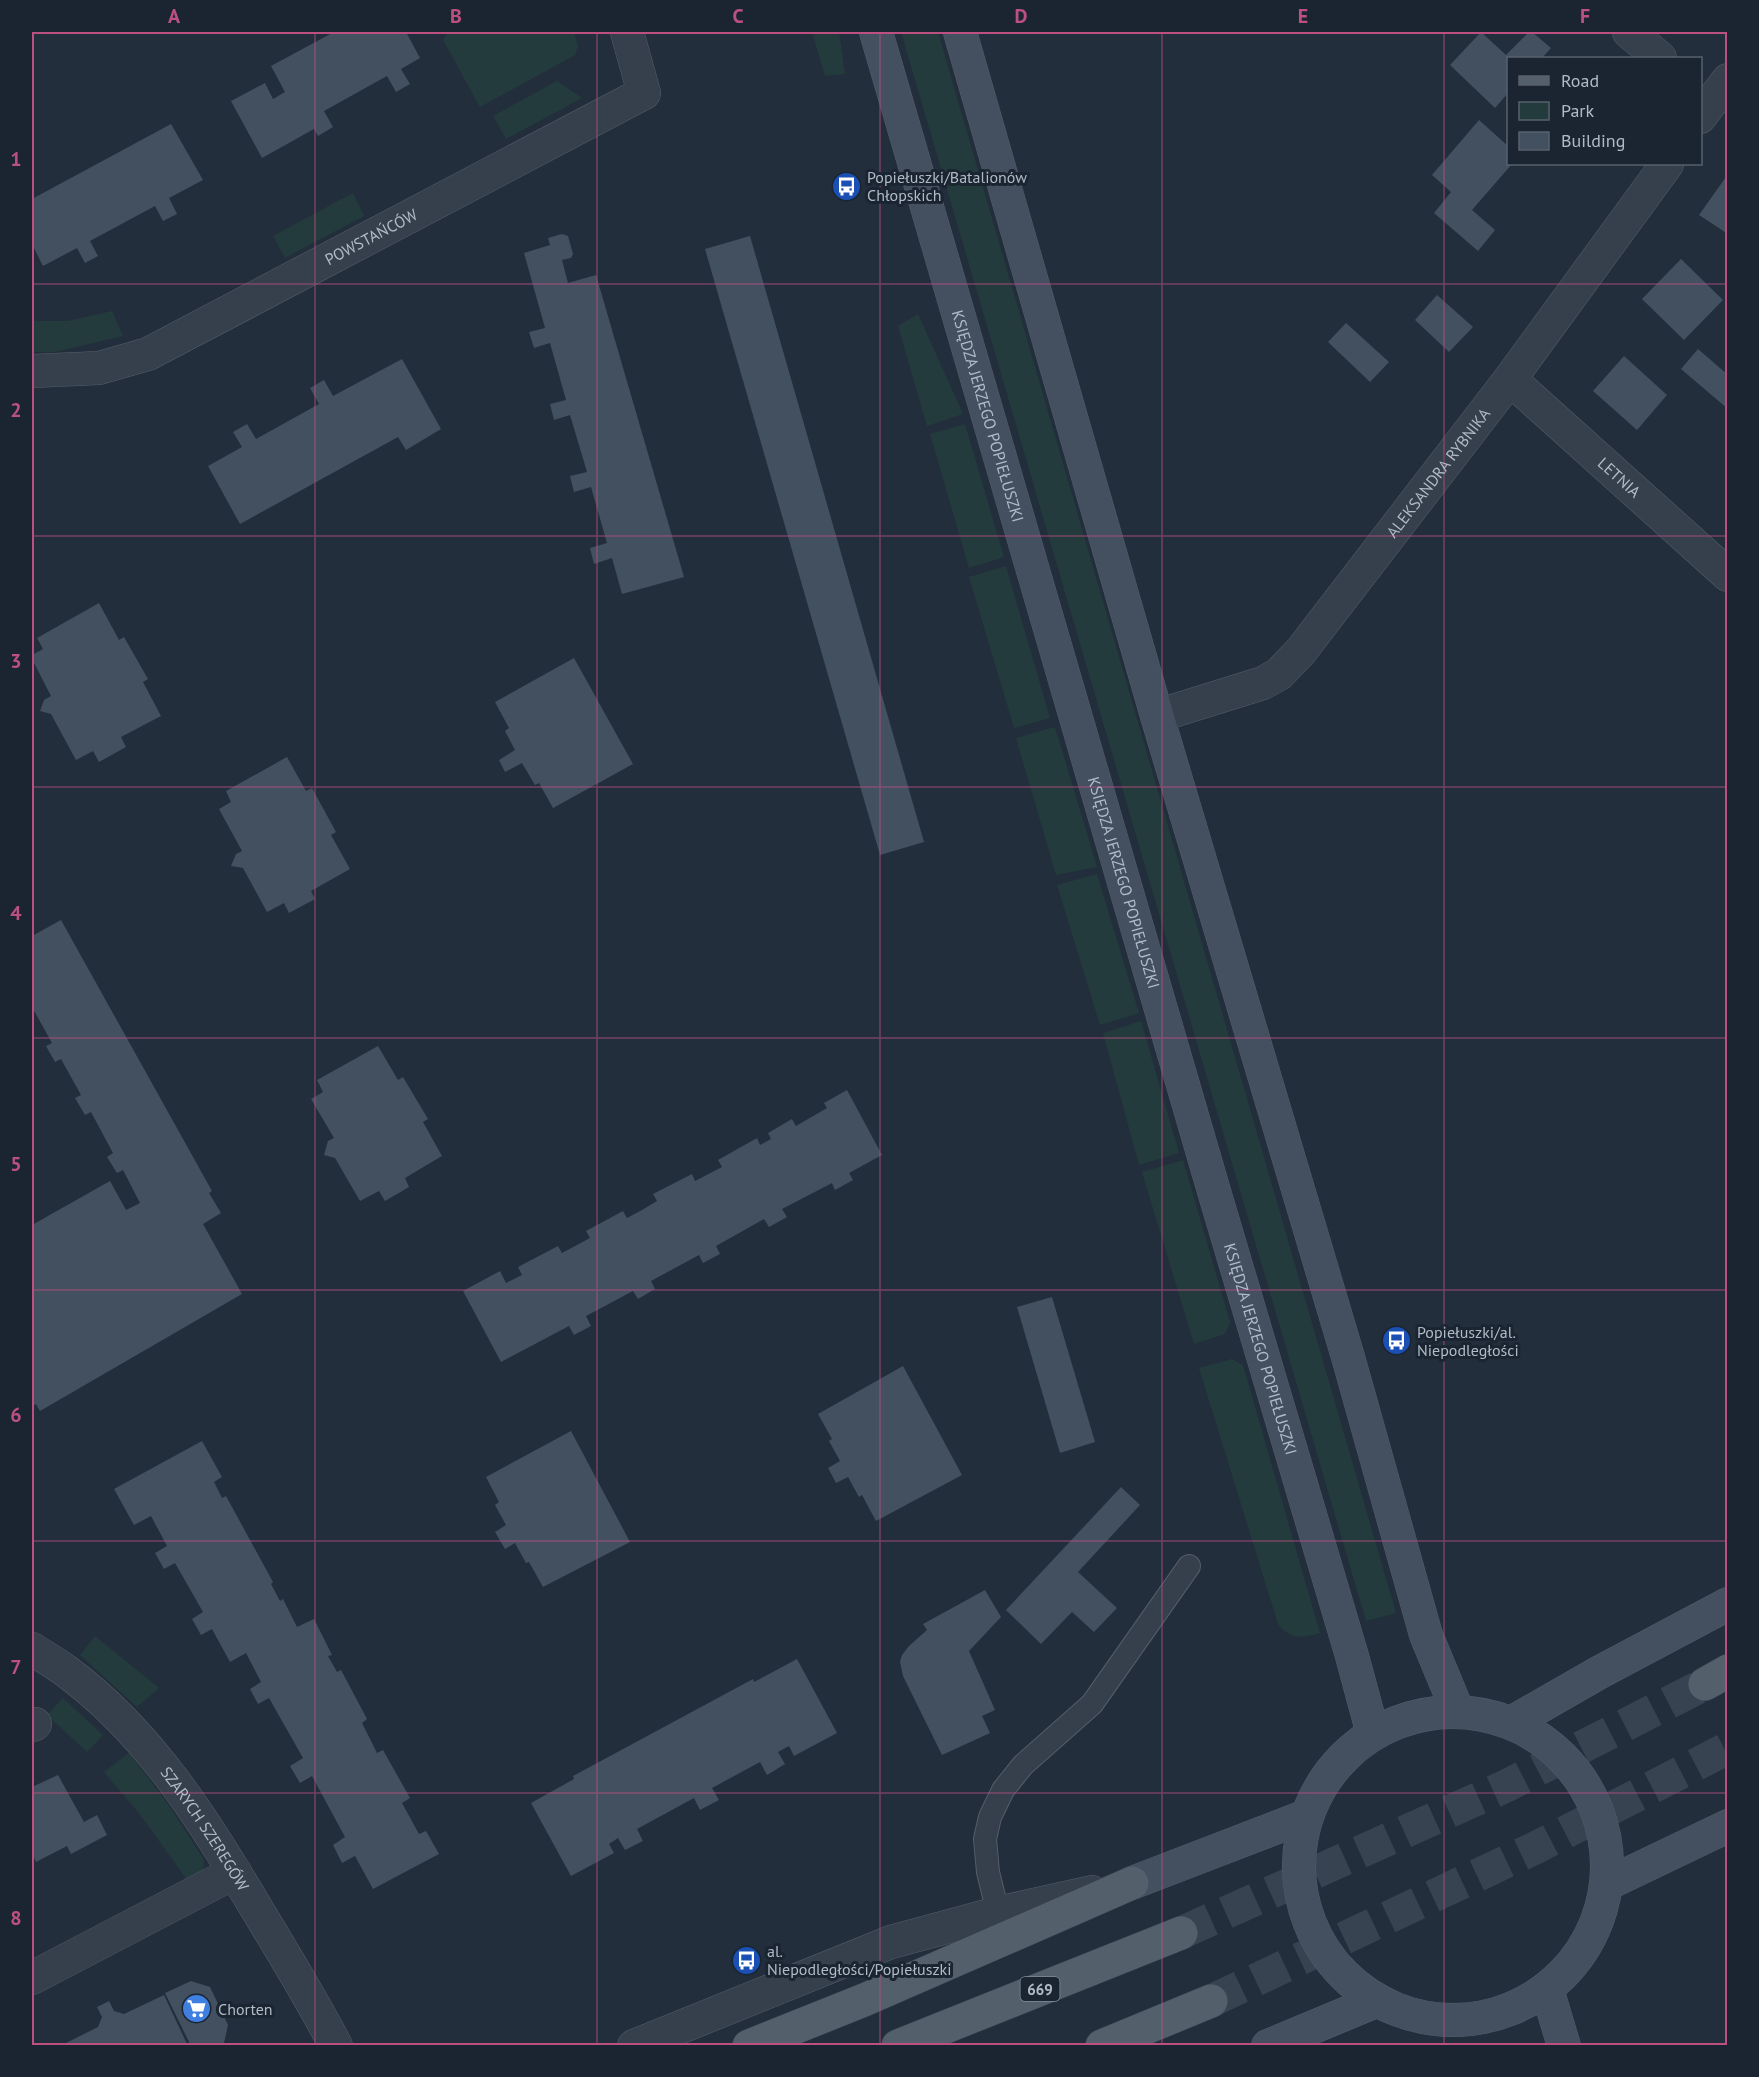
<svg xmlns="http://www.w3.org/2000/svg" width="1759" height="2077" viewBox="0 0 1759 2077" font-family="'PT Sans',sans-serif">
  <style>
    .green { fill: #243b3d }
    .building { fill: #435060 }
    .lines { fill: none; stroke-linecap: round; stroke-linejoin: round }
    .primary-tunnel { stroke: #374351; stroke-width: 33; stroke-dasharray: 33 16; stroke-linecap: butt }
    .lane-casing { stroke: #545e6a; stroke-width: 24 }
    .street-casing { stroke: #545e6a; stroke-width: 34 }
    .secondary-casing { stroke: #545e6a; stroke-width: 34 }
    .primary-casing { stroke: #3f4955; stroke-width: 34 }
    .lane { stroke: #36404c; stroke-width: 22 }
    .street { stroke: #36404c; stroke-width: 33 }
    .secondary { stroke: #444f5f; stroke-width: 33 }
    .primary { stroke: #545f6c; stroke-width: 33 }
    .grid { fill: none; stroke: #bc5181; stroke-width: 1.5; stroke-opacity: 0.55 }
    .labels { text-anchor: middle; dominant-baseline: central; stroke-width: 6; stroke-linejoin: round; paint-order: stroke }
    .shield { fill: #1b2531; stroke: #848e9b; stroke-width: 1.5 }
    .shield-label { font-size: 15px; font-weight: bold; fill: #b1bbc8 }
    .poi-label { font-size: 16px; fill: #b1bbc8; stroke: #1b2531; text-anchor: start }
    .street-label { font-size: 16px; fill: #b1bbc8; stroke: #1b2531 }
    .neatline { fill: none; stroke: #bc5181; stroke-width: 2 }
    .grid-label { font-size: 20px; text-anchor: middle; font-weight: bold; fill: #bc5181 }
  </style>
  <rect width="100%" height="100%" fill="#222e3c"/>
  <g class="green">
    <path d="M448 32H574L578 46 575 55 480 107 443 40Z"/>
    <path d="M812 32H839L845 74 825 76Z"/>
    <path d="M901 32H938L1396 1613 1366 1621Z"/>
    <path d="M557 81 582 98 506 139 493 116Z"/>
    <path d="M353 193 364 216 285 258 273 236Z"/>
    <path d="M112 311 123 336 55 352H32V321H68Z"/>
    <path d="M918 314 963 414 927 426 898 326Z"/>
    <path d="M965 424 1004 557 969 568 930 434Z"/>
    <path d="M1006 566 1050 718 1014 728 969 577Z"/>
    <path d="M1055 727 1097 867 1056 875 1016 738Z"/>
    <path d="M1097 874 1139 1013 1100 1025 1057 885Z"/>
    <path d="M1141 1021 1179 1153 1139 1165 1103 1033Z"/>
    <path d="M1183 1160 1230 1322 1225 1334 1194 1344 1142 1172Z"/>
    <path d="M1232 1359 1243 1365 1320 1633C1301 1638 1291 1640 1278 1624L1199 1368Z"/>
    <path d="M95 1636 159 1688 137 1707 80 1655Z"/>
    <path d="M63 1698 103 1735 87 1752 47 1715Z"/>
    <path d="M129 1753 168 1804 204 1860 203 1877 187 1880 142 1817 104 1772Z"/>
  </g>
  <g class="building">
    <path d="M334 32H406L420 58 401 69 410 84 396 92 387 76 324 111 333 127 318 136 314 129 262 158 231 101 265 83 273 99 285 92 271 66Z"/>
    <path d="M1481 32 1506 55 1529 32H1532L1551 48 1542 58H1508V93L1495 108 1450 65Z"/>
    <path d="M1479 120 1508 146V164H1512L1472 210 1495 230 1478 251 1434 213 1451 192 1432 175Z"/>
    <path d="M171 124 203 180 169 198 177 214 163 221 155 206 90 241 98 256 85 263 77 248 43 266 32 244V199Z"/>
    <path d="M1728 174V234L1699 215Z"/>
    <path d="M562 234 568 236 573 254 571 258 562 260 568 283 596 275 684 577 622 594 612 558 594 564 590 548 607 543 591 487 574 492 570 476 587 472 570 415 554 420 550 404 566 400 550 343 534 348 529 332 545 328 524 253 550 245 548 238Z"/>
    <path d="M750 236 924 842 880 855 705 249Z"/>
    <path d="M1681 259 1723 300 1684 340 1642 299Z"/>
    <path d="M1437 295 1473 327 1449 352 1415 320Z"/>
    <path d="M1346 323 1389 362 1370 382 1328 342Z"/>
    <path d="M1698 349 1728 375V409L1681 369Z"/>
    <path d="M1624 356 1667 395 1637 430 1593 391Z"/>
    <path d="M402 359 441 429 406 450 398 437 240 524 208 466 242 447 233 432 247 424 256 439 319 404 310 388 324 380 333 396Z"/>
    <path d="M99 603 119 640 124 637 148 679 143 682 161 716 121 737 126 747 99 762 93 751 76 760 51 714 40 711 44 700 51 696 32 659V655L43 649 37 638Z"/>
    <path d="M574 658 633 764 553 808 539 783 535 785 522 763 505 772 499 760 515 750 505 731 509 728 495 702Z"/>
    <path d="M287 757 306 791 312 788 336 832 331 835 350 869 311 891 315 899 289 913 284 903 267 912 243 868 231 866 236 854 242 851 219 809 231 802 226 791Z"/>
    <path d="M61 920 212 1191 209 1193 221 1213 203 1224 242 1294 40 1411 36 1404 32 1407V1225L110 1181 126 1210 140 1203 123 1170 117 1173 107 1157 113 1153 91 1112 85 1115 75 1098 81 1095 61 1059 55 1062 46 1046 52 1043 32 1007V936Z"/>
    <path d="M378 1046 398 1080 403 1077 428 1119 423 1122 442 1156 405 1178 409 1187 385 1201 379 1191 360 1201 335 1158 324 1155 328 1141 334 1138 311 1099 323 1092 317 1080Z"/>
    <path d="M847 1090 882 1155 849 1173 853 1180 835 1190 832 1183 782 1209 787 1217 769 1227 764 1219 716 1246 720 1254 703 1263 699 1255 651 1281 655 1289 638 1299 633 1291 586 1316 591 1326 574 1335 569 1326 501 1362 463 1291 500 1271 506 1283 522 1275 518 1267 558 1246 562 1253 590 1238 586 1231 623 1211 627 1218 642 1210 657 1201 653 1194 692 1174 695 1181 722 1167 718 1160 757 1138 760 1145 771 1139 768 1133 792 1119 796 1126 827 1108 824 1103Z"/>
    <path d="M1052 1297 1095 1442 1060 1453 1017 1307Z"/>
    <path d="M903 1366 962 1475 876 1521 862 1495 859 1497 848 1477 836 1483 828 1468 840 1461 829 1441 832 1439 818 1414Z"/>
    <path d="M571 1431 630 1542 543 1587 529 1562 526 1563 515 1543 505 1549 495 1532 506 1525 495 1505 499 1502 486 1477Z"/>
    <path d="M202 1441 222 1477 214 1482 222 1498 226 1496 273 1582 271 1584 280 1601 283 1599 297 1627 314 1619 332 1655 328 1656 337 1672 341 1670 367 1719 362 1723 377 1753 383 1750 410 1798 402 1803 419 1834 426 1831 439 1854 373 1889 355 1856 342 1863 333 1845 345 1837 312 1776 300 1783 290 1766 303 1758 269 1698 258 1704 250 1689 261 1682 246 1653 230 1662 212 1629 201 1635 192 1619 203 1612 175 1563 164 1569 155 1553 167 1546 151 1516 134 1525 114 1489Z"/>
    <path d="M1121 1487 1140 1505 1078 1572 1117 1608 1094 1632 1072 1612 1041 1644 1006 1610Z"/>
    <path d="M985 1590 1001 1617 969 1651 995 1710 982 1716 990 1733 942 1755 903 1676 900 1662 902 1655 909 1646 927 1630 923 1624Z"/>
    <path d="M797 1659 837 1733 794 1756 789 1746 778 1752 785 1764 767 1775 760 1762 712 1788 719 1800 700 1810 694 1798 637 1829 643 1841 625 1850 618 1838 609 1844 614 1853 571 1876 531 1803 574 1779 573 1776 753 1679 754 1682Z"/>
    <path d="M58 1775 84 1822 97 1815 107 1835 71 1854 67 1846 36 1862 32 1853V1787Z"/>
    <path d="M191 1981 210 1987 228 2025 224 2043 218 2046H191L165 1993Z"/>
    <path d="M164 1995 188 2046H60L98 2027 102 2017 97 2007 109 2001 114 2011 124 2014Z"/>
  </g>
  <g class="lines">
    <g class="primary-tunnel">
      <path d="M1181 1933 1506 1786 1705 1684"/>
      <path d="M1211 2001 1535 1848 1728 1748"/>
    </g>
    <defs>
      <path id="lane" d="M998 1913 988 1872 985 1839 990 1817 1003 1790 1023 1765 1092 1704 1189 1566"/>
      <g id="street">
        <path d="M1629 32 1660 58"/>
        <path d="M1700 117 1728 80"/>
        <path id="s1" d="M32 371 99 368 148 354 644 93 627 32"/>
        <path id="s2" d="M1510 379 1728 575"/>
        <path id="s3" d="M1157 716 1263 683 1279 674 1301 651 1510 379 1667 164"/>
        <path id="s4" d="M32 1649C43 1656 55 1663 66 1671 151 1734 205 1822 258 1911 285 1956 312 2000 336 2046"/>
        <path d="M32 1725 35 1724"/>
        <path d="M32 1978 235 1872"/>
        <path d="M634 2046 891 1942 998 1913 1092 1892"/>
      </g>
      <g id="secondary">
        <path id="s5" d="M876 32 1216 1198 1352 1656 1373 1734"/>
        <path d="M960 32 1157 716 1348 1357 1426 1635 1458 1712"/>
        <circle cx="1453" cy="1866" r="154"/>
        <path d="M1511 1723 1600 1672 1728 1604"/>
        <path d="M1132 1883 1306 1816"/>
        <path d="M1607 1884 1728 1826"/>
        <path d="M1547 1989 1564 2046"/>
        <path d="M1268 2046 1376 2001"/>
      </g>
      <g id="primary">
        <path d="M1705 1684 1728 1671"/>
        <path d="M749 2046 864 2000 1132 1883"/>
        <path d="M898 2046 1181 1933"/>
        <path d="M1102 2046 1211 2001"/>
      </g>
    </defs>
    <use href="#lane" class="lane-casing"/>
    <use href="#street" class="street-casing"/>
    <use href="#secondary" class="secondary-casing"/>
    <use href="#primary" class="primary-casing"/>
    <use href="#lane" class="lane"/>
    <use href="#street" class="street"/>
    <use href="#secondary" class="secondary"/>
    <use href="#primary" class="primary"/>
  </g>
  <path class="grid" d="M315 32V2046M597 32V2046M880 32V2046M1162 32V2046M1444 32V2046M32 284H1728M32 536H1728M32 787H1728M32 1038H1728M32 1290H1728M32 1541H1728M32 1793H1728"/>
  <defs>
    <symbol id="bus-disc" viewBox="-11 -11 22 22"><circle r="9.5" fill="#1a4fb4" stroke="#1b2531"/><path d="M-5-6H5V4H4V6H2V4H-2V6H-4V4H-5ZM-3.5-4V0h7V-4ZM-3.5 1.2v1.5H-2V1.2ZM2 1.2v1.5H3.5V1.2Z" fill="#fff"/></symbol>
    <symbol id="supermarket-disc" viewBox="-11 -11 22 22"><circle r="9.5" fill="#3f7fe0" stroke="#1b2531"/><path d="M-6-5.5h2.5l.6 2H6L4.5 2H-2.5L-4.4-4H-6ZM-1.5 3.2a1.3 1.3 0 1 0 .1 0ZM3 3.2a1.3 1.3 0 1 0 .1 0Z" fill="#fff"/></symbol>
  </defs>
  <g fill-rule="evenodd">
    <use href="#bus-disc" x="830" y="170" width="33" height="33"/>
    <use href="#bus-disc" x="1380" y="1324" width="33" height="33"/>
    <use href="#bus-disc" x="730" y="1944" width="33" height="33"/>
    <use href="#supermarket-disc" x="180" y="1992" width="33" height="33"/>
  </g>
  <g class="labels">
    <rect class="shield" x="1020.5" y="1977" width="39" height="24" rx="4.5"/>
    <g class="shield-label">
      <text x="1040" y="1989">669</text>
    </g>
    <g class="poi-label">
      <text x="867" y="177">Popiełuszki/Batalionów<tspan x="867" dy="18">Chłopskich</tspan></text>
      <text x="1417" y="1332">Popiełuszki/al.<tspan x="1417" dy="18">Niepodległości</tspan></text>
      <text x="767" y="1951">al.<tspan x="767" dy="18">Niepodległości/Popiełuszki</tspan></text>
      <text x="218" y="2009">Chorten</text>
    </g>
    <g class="street-label">
      <text stroke="none"><textPath href="#s1" startOffset="370">POWSTAŃCÓW</textPath></text>
      <text stroke="none"><textPath href="#s5" startOffset="400">KSIĘDZA JERZEGO POPIEŁUSZKI</textPath></text>
      <text stroke="none"><textPath href="#s3" startOffset="386">ALEKSANDRA RYBNIKA</textPath></text>
      <text stroke="none"><textPath href="#s2" startOffset="147">LETNIA</textPath></text>
      <text stroke="none"><textPath href="#s5" startOffset="886">KSIĘDZA JERZEGO POPIEŁUSZKI</textPath></text>
      <text stroke="none"><textPath href="#s5" startOffset="1372">KSIĘDZA JERZEGO POPIEŁUSZKI</textPath></text>
      <text stroke="none"><textPath href="#s4" startOffset="252">SZARYCH SZEREGÓW</textPath></text>
    </g>
  </g>
  <rect width="1759" height="2077" fill="none" stroke="#1b2531" stroke-width="66"/>
  <rect x="1507" y="57" width="195" height="108" fill="#1b2531" stroke="#57616d" stroke-width="1.5"/>
  <rect x="1519" y="76" width="30" height="9" fill="#545f6c" stroke="#57616d" stroke-width="1.5"/>
  <text x="1561" y="87" font-size="18" fill="#b1bbc8">Road</text>
  <rect x="1519" y="102" width="30" height="18" fill="#243b3d" stroke="#57616d" stroke-width="1.5"/>
  <text x="1561" y="117" font-size="18" fill="#b1bbc8">Park</text>
  <rect x="1519" y="132" width="30" height="18" fill="#435060" stroke="#57616d" stroke-width="1.5"/>
  <text x="1561" y="147" font-size="18" fill="#b1bbc8">Building</text>
  <rect x="33" y="33" width="1693" height="2011" class="neatline"/>
  <g class="grid-label">
    <text x="174" y="23">A</text>
    <text x="456" y="23">B</text>
    <text x="738" y="23">C</text>
    <text x="1021" y="23">D</text>
    <text x="1303" y="23">E</text>
    <text x="1585" y="23">F</text>
    <text x="16" y="166">1</text>
    <text x="16" y="417">2</text>
    <text x="16" y="668">3</text>
    <text x="16" y="920">4</text>
    <text x="16" y="1171">5</text>
    <text x="16" y="1422">6</text>
    <text x="16" y="1674">7</text>
    <text x="16" y="1925">8</text>
  </g>
</svg>
